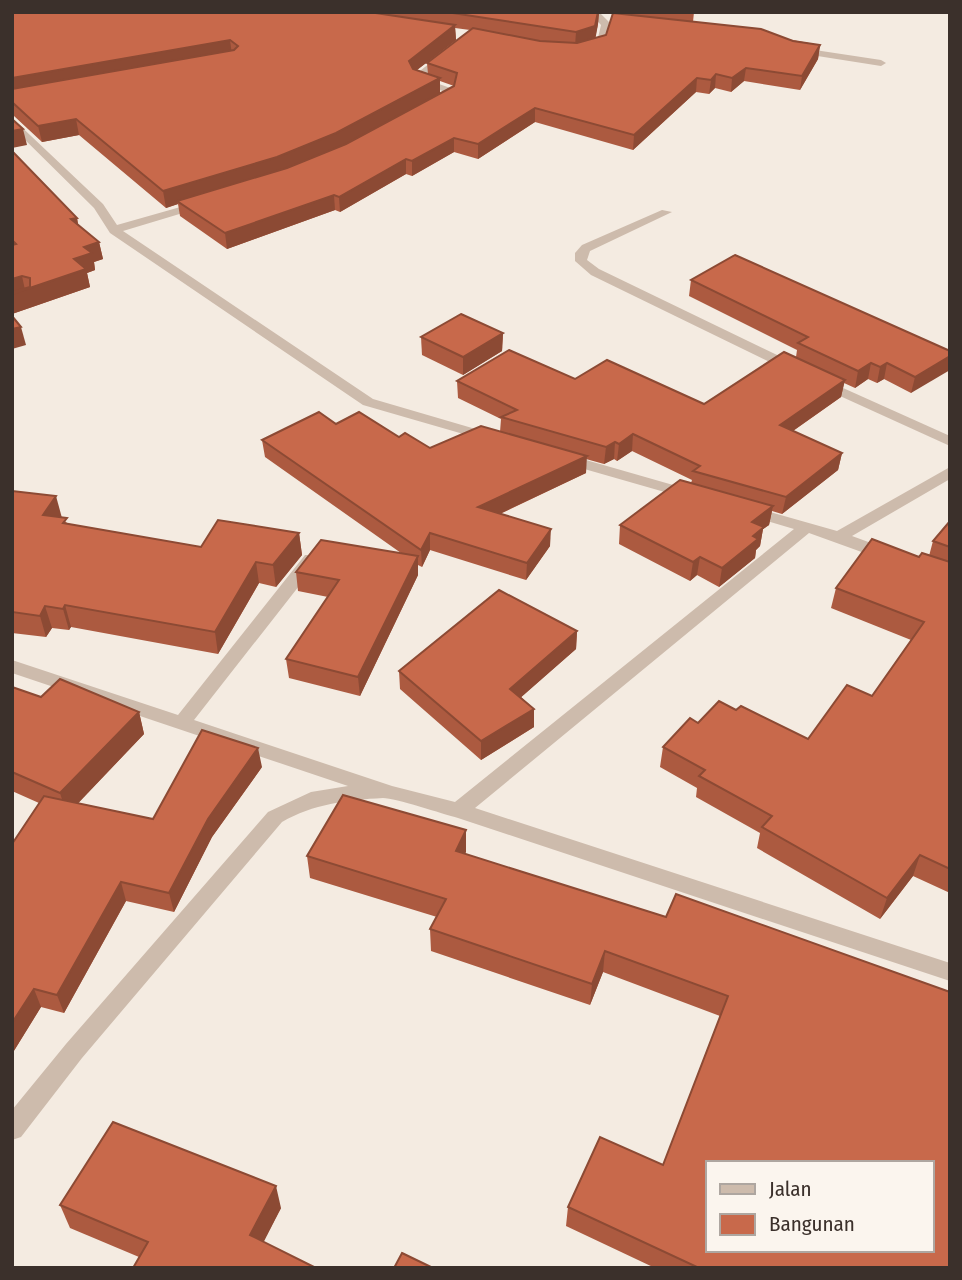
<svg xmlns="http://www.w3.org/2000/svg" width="962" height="1280" viewBox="0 0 962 1280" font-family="'Fira Sans Condensed',sans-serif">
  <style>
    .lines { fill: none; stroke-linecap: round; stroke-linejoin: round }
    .minor { fill: #cdbbac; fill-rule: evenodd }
    .wall { fill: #ac5a40; fill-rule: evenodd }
    .shaded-wall { fill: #8c4a34 }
    .building { fill: #c8694b; stroke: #8c4a34; stroke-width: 2; fill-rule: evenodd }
  </style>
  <rect width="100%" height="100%" fill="#f4ebe1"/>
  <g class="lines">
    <g class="minor">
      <path d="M589 12H599L611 24 604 46 589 53 584 50 597 42 601 25Z"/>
      <path d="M795 47 881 60 886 63 881 66 792 52V48Z"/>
      <path d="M447 50 452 53 450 55 422 78 456 90V96L439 105 434 102 446 92 414 82 412 77Z"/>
      <path d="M12 118 103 204 117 225 198 202H206V206L123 231 373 399 496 435 498 438 491 442 363 405 110 233 94 208 12 127Z"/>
      <path d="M662 210 672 212 590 251 587 260 599 269 800 366V372H790L591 275 575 261V253L582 245Z"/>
      <path d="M823 379 950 436V446L818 386 816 383Z"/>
      <path d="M565 454 694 491 697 494 689 499 560 462 557 459 560 456Z"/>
      <path d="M950 467V479L852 536 893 551 895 555 893 559H881L809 533 475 808 950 963V981L458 818C443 814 395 798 383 798 347 800 313 804 282 822L82 1058 21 1137 12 1140V1110L66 1044 268 812 311 792 348 786 12 673V660L178 715 305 555H317L319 559 317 563 194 720 392 786 455 802 794 529 744 514 742 511 744 508H756L837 531Z"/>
    </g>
  </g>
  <g class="wall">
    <path d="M12 12H599L598 24 595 38 606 35 617 13 610 12H694L693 22 820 45 818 59 800 90 744 81 731 92 715 88 709 94 696 92 633 150 535 122 478 159 454 152 412 176 406 174 340 212 335 210 227 249 180 216 178 204 166 208 79 135 42 142 14 116H12ZM455 28 470 30 427 63 428 74 417 70 456 40ZM440 81 454 86 440 93Z"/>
    <path d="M12 151 77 218 78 225 99 242 103 259 94 262 95 270 87 273 90 287 12 314Z"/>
    <path d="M691 280 950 351 911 393 884 379 877 383 868 379 855 388 844 383 841 397 793 431 842 453 838 470 782 514 772 511 769 525 763 529 760 546 756 550 755 558 719 587 697 575 690 581 619 544 620 525 691 483 692 480 632 451 617 461 614 459 604 464 586 459V473L500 514 550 546 526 580 430 550 422 567 418 565V575L360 696 289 678 286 659 328 597 298 591 296 572 401 553 265 457 262 440 336 424 399 437 430 448 500 432 501 419 458 398 457 381 575 379 704 404 796 357 797 350 689 296Z"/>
    <path d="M503 333 502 351 463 375 422 355 421 337Z"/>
    <path d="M12 491 62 518 68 524 201 547 299 533 302 555 276 587 259 583 218 654 71 627 69 630 52 628 46 637 12 633Z"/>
    <path d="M950 521V893L913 876 880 919 757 848 760 833 696 797 697 788 660 767 663 747 698 723 736 710 808 739 872 696 911 640 831 608 836 588 919 557 929 556 933 541Z"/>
    <path d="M577 631 576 649 521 697 534 709V727L481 760 400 689 399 671Z"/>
    <path d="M12 687 41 697 139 712 144 734 78 803 153 819 262 767 212 837 174 912 126 901 64 1013 41 1007 12 1054V844L39 803 12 791Z"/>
    <path d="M466 830 465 854 666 917 950 1268H655L566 1226 568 1207 663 1165 720 1016 603 972 590 1005 431 951 430 929 437 917 310 878 307 856Z"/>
    <path d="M60 1205 281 1208 263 1242 139 1257 70 1228Z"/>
  </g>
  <g class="shaded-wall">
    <path d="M599 12 598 24 595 41 575 46 576 32Z"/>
    <path d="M455 25 456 40 409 76V61Z"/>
    <path d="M230 40 232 55 12 94V78Z"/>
    <path d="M820 45 818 59 800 90 802 76Z"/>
    <path d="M746 68 744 81 731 92 732 78Z"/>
    <path d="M716 74 715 88 709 94 711 80Z"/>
    <path d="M440 78V93L337 150 279 174 177 201 178 204 166 208 163 191Z"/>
    <path d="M697 78 696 92 633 150 634 135Z"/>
    <path d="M535 108V122L478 159V144Z"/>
    <path d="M76 119 79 135 42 142 38 126Z"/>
    <path d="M23 129 27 145 12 148V131Z"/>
    <path d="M454 138V152L412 176V161Z"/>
    <path d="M406 159V174L340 212 339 197Z"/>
    <path d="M334 195 335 210 227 249 225 233Z"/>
    <path d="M77 218 80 235 71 219Z"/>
    <path d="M99 242 103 259 94 262 95 270 87 273 90 287 12 314V279L22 276 25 290 84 247Z"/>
    <path d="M21 327 26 345 12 349V329Z"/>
    <path d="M503 333 502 351 463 375V357Z"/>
    <path d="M950 356V370L911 393 915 377Z"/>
    <path d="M871 363 868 379 855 388 858 371Z"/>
    <path d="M887 363 884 379 877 383 880 367Z"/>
    <path d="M845 380 841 397 777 442 780 425Z"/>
    <path d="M633 434 632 451 617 461 619 444Z"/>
    <path d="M615 442 614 459 604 464 606 447Z"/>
    <path d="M842 453 838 470 782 514 786 497Z"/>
    <path d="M587 456 586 473 478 524V507Z"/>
    <path d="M56 496 62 518 43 515Z"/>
    <path d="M773 506 769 525 763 529 760 546 756 550 755 558 719 587 722 568 752 522Z"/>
    <path d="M551 529 550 546 526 580 527 563Z"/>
    <path d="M299 533 302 555 276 587 273 565Z"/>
    <path d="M430 533V550L422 567 421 550Z"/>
    <path d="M418 556V575L360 696 358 677Z"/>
    <path d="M700 557 697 575 690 581 693 562Z"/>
    <path d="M256 562 259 583 218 654 215 632Z"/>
    <path d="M65 605 71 627 69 630 63 609Z"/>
    <path d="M45 606 52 628 46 637 40 616Z"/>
    <path d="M577 631 576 649 510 707V689Z"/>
    <path d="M534 709V727L481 760V741Z"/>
    <path d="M139 712 144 734 67 815 60 793Z"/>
    <path d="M258 748 262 767 212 837 174 912 169 893 208 819Z"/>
    <path d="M466 830V852L457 872 456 851Z"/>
    <path d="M920 855 913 876 880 919 887 898Z"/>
    <path d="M121 882 126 901 64 1013 57 995Z"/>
    <path d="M605 951 603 972 590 1005 592 984Z"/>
    <path d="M34 989 41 1007 12 1054V1023Z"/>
    <path d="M276 1186 281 1208 256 1257 250 1235Z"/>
  </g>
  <g class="building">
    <path d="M12 12H369L455 25 409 61 413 69 440 78 336 133 277 157 163 191 76 119 38 126 12 102V89L234 50 238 46 230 40 12 78Z"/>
    <path d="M446 12H598L595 26 576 32Z"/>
    <path d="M613 13 761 29 793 41 820 45 802 76 746 68 732 78 716 74 711 80 697 78 634 135 535 108 478 144 454 138 412 161 406 159 339 197 334 195 225 233 177 201 287 168 346 144 454 86 457 73 427 63 473 28 540 41 577 43 606 35Z"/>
    <path d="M12 119 23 129 12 131Z"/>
    <path d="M12 151 77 218 71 219 99 242 84 247 92 253 74 259 86 269 12 294V292L30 287V278L22 276 12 279V245L16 244 12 240Z"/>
    <path d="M735 255 950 351V356L915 377 887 363 880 367 871 363 858 371 798 343 808 337 691 280Z"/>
    <path d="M461 314 503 333 463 357 421 337Z"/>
    <path d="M12 316 21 327 12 329Z"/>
    <path d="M509 350 575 379 607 360 704 404 784 352 845 380 780 425 842 453 786 497 693 471 700 466 633 434 619 444 615 442 606 447 501 417 517 410 457 381Z"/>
    <path d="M319 412 336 424 359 412 399 437 405 433 430 448 481 426 587 456 478 507 551 529 527 563 430 533 421 550 262 440Z"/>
    <path d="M680 480 773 506 752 522 764 527 753 536 758 539 722 568 700 557 693 562 620 525Z"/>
    <path d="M12 491 56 496 43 515 67 518 63 523 201 547 218 520 299 533 273 565 256 562 215 632 65 605 63 609 45 606 40 616 12 612Z"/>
    <path d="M950 521V547L933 541Z"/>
    <path d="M872 539 919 557 922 553 950 562V869L920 855 887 898 762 827 772 816 699 776 705 770 663 747 690 718 698 723 719 701 736 710 741 706 808 739 847 685 872 696 924 622 836 588Z"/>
    <path d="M321 540 418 556 358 677 286 659 339 580 296 572Z"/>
    <path d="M499 590 577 631 510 689 534 709 481 741 399 671Z"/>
    <path d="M60 679 139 712 60 793 12 772V687L41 697Z"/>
    <path d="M202 730 258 748 208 819 169 893 121 882 57 995 34 989 12 1023V844L44 796 153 819Z"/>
    <path d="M343 795 466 830 456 851 666 917 676 894 950 992V1268H699L568 1207 600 1137 663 1165 728 996 605 951 592 984 430 929 446 899 307 856ZM708 1163H932V1250H708Z"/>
    <path d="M113 1122 276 1186 250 1235 316 1268H133L148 1242 60 1205Z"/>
    <path d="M402 1253 433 1268H394Z"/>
  </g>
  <rect width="962" height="1280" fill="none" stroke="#3b302b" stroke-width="28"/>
  <rect x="706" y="1161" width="228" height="91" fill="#fbf5ee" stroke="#aea6a0" stroke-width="2"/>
  <rect x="720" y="1184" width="35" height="10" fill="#cdbbac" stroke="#aea6a0" stroke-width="2"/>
  <text x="769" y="1196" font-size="21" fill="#3b302b">Jalan</text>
  <rect x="720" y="1214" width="35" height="21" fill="#c8694b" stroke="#aea6a0" stroke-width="2"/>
  <text x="769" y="1231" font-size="21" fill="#3b302b">Bangunan</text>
</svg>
